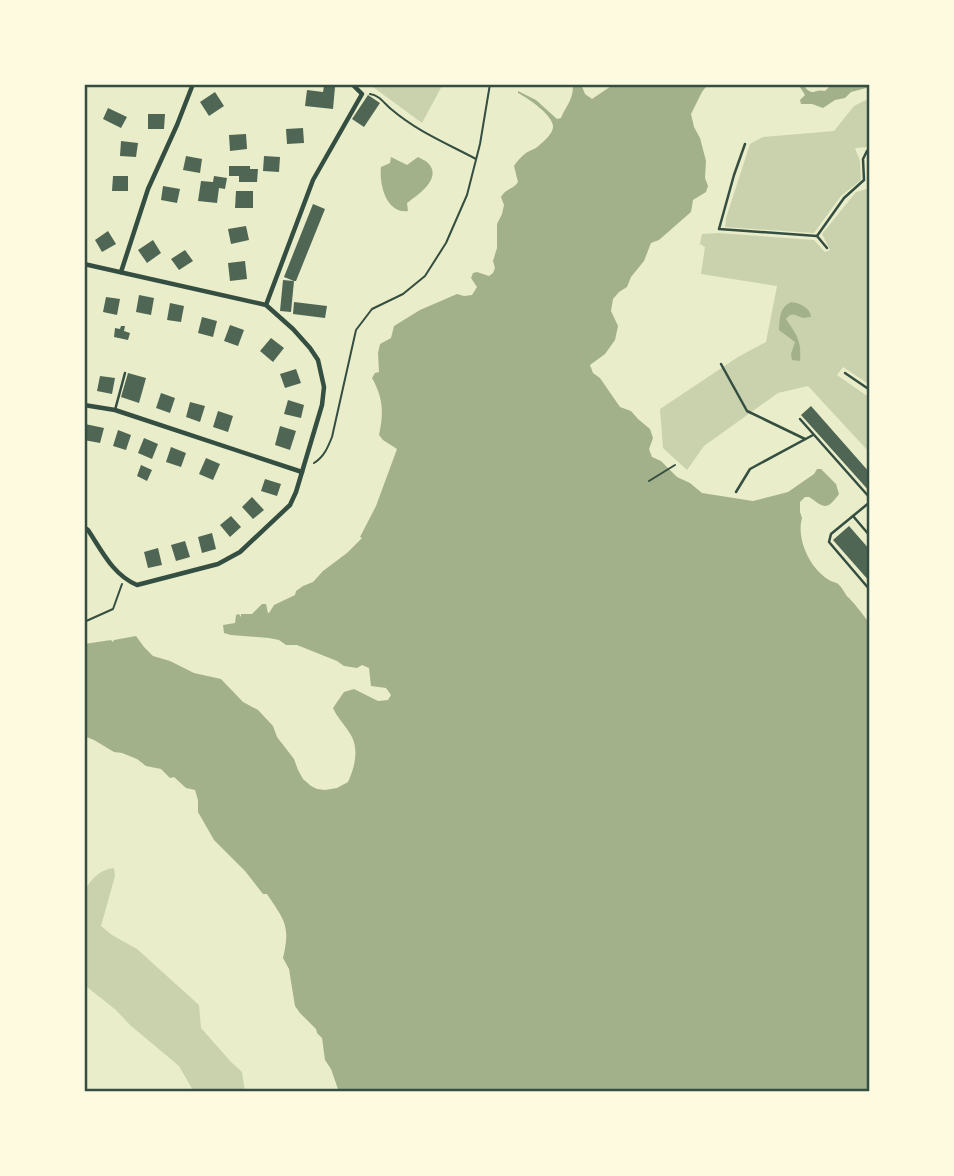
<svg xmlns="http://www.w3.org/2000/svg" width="954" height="1176" viewBox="0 0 954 1176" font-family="'Public Sans',sans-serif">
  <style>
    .green { fill: #cad2ad }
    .water { fill: #a3b18a }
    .building { fill: #4f6655 }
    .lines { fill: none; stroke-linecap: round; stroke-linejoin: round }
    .path { stroke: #344e41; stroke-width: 2 }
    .service { stroke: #344e41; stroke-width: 2.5 }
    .minor { stroke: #344e41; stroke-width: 4.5 }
    .neatline { fill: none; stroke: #344e41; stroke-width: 2.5 }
  </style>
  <rect width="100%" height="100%" fill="#e9edc9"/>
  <g class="green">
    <path d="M369 84H443L422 123Z"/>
    <path d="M870 98V147L855 148 860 161 861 180 841 196 814 233 725 227 726 218 750 144 763 137 834 131 854 106Z"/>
    <path d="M870 188V328L866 333 870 337V385L843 367 837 375 870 398V453L808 386 778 393 704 446 687 470 663 448 660 409 738 357 766 342 777 286 701 274 705 247 700 244 702 234 718 233 814 240 825 252 830 250 822 234 856 192Z"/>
    <path d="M114 868 115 876 101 926 112 935 137 949 199 1005 201 1028 231 1062 242 1072 245 1092H194L179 1066 130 1025 116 1010 87 987H84V892C91 879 99 870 114 868Z"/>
  </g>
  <g class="water">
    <path d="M573 84H581L585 94 592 99 614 84H708L702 92 691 114 694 127 700 138 706 161 705 178 708 186 706 192 693 200 691 212 659 240 651 243 644 261 631 277 627 287 619 292 613 299 611 311 618 326 615 340 605 354 590 365 593 373 600 378 620 407 631 411 638 419 650 429 653 438 649 449 652 457 661 461 677 477 690 483 702 493 753 501 788 492 814 474 817 469H821L836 484 839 494C826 512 824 507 809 497H805L800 502V512L802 518C796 539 810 569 829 580 832 582 837 582 839 585 843 588 845 595 849 598 857 606 863 615 870 624V1092H339L331 1069 325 1060 322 1038 317 1033 316 1029 300 1013 295 1006 289 969 283 958C291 925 284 920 267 894H263L245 871 214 840 198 812V800L195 790 186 788 174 777 170 778 161 769 146 766 137 759 122 753 114 752 94 740 84 736V644L111 640 113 642 114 640 136 636 144 647 153 656 170 661 194 673 221 679 243 702 258 710 273 726 277 737 294 759 298 770 303 779 311 786 317 789 325 790 337 788 348 782C355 767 360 747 349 732 344 724 337 717 333 708L344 692 354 689 378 701 388 700 391 695 386 688 371 686 369 668 362 665 357 668 344 666 337 661 297 645H286L279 640 269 638 231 635 224 633 223 625 235 623 236 615 239 614 241 617V614H252L262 604H266L268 613H269L274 605 295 595 296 591 303 586 313 582 323 571 347 553 362 538 360 537 376 506 397 449 383 440 379 435C384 412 383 398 372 378L375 373 379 372 378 353 380 344 391 338 394 326 420 310 457 294 464 296 472 295 477 287 471 278 473 273 477 272 489 276 493 273 495 268 493 261 497 248V224L502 214 504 205 501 197C505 189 514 189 518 182L514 166C517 161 522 156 526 153 527 152 534 149 536 148 541 144 553 134 553 127 554 116 528 98 518 93V91L536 100 557 119 561 118C567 104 573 101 573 84Z"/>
    <path d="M798 84H802C815 99 812 88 825 91L832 84H870V87L851 92 845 98 835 100 823 108 812 104H801L800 100 805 95Z"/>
    <path d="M391 157 407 165 418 157C421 159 425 160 428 163 443 178 418 195 407 203L408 211C386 214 379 184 381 167L390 163Z"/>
    <path d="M791 302C799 303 810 307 811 317 810 317 804 318 803 318 795 316 793 311 786 319 796 334 802 341 800 361L792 360 791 354 795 342 779 330C780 318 779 308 791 302Z"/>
  </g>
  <g class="building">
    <path d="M324 86 335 87 333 109 305 106 307 90 323 92Z"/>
    <path d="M215 92 224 106 209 116 200 102Z"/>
    <path d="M368 95 380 103 364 127 352 119Z"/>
    <path d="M108 108 127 117 121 128 103 119Z"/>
    <path d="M148 114H165L164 129H148Z"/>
    <path d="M303 128 304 143 287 144 286 129Z"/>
    <path d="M246 134 247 149 230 151 229 135Z"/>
    <path d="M121 141 138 143 136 157 120 156Z"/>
    <path d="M186 156 202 159 200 173 183 170Z"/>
    <path d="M264 156 280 157 279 172 263 171Z"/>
    <path d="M229 166H250V169H258L257 182H239V176H229Z"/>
    <path d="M113 176H128V191H112Z"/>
    <path d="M214 176 227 178 225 189 219 188 217 203 198 201 201 181 213 182Z"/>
    <path d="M163 186 180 189 177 203 161 200Z"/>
    <path d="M236 191H253V208H235Z"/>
    <path d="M313 204 325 209 296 281H294L291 312 280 311 283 280 294 281 284 277Z"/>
    <path d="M246 226 249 240 231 244 228 229Z"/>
    <path d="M108 231 116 244 102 252 95 240Z"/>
    <path d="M153 240 161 253 147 263 138 250Z"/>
    <path d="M185 250 193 261 179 270 171 259Z"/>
    <path d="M245 261 247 279 230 281 228 263Z"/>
    <path d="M139 295 154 298 151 315 136 312Z"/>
    <path d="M106 297 120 299 117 315 103 312Z"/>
    <path d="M294 302 327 306 325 318 293 314Z"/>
    <path d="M170 303 184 306 181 322 167 320Z"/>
    <path d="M202 317 217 321 213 337 198 333Z"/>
    <path d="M230 325 244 330 238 346 224 341Z"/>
    <path d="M121 326H125L124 331 130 333 128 340 114 337 115 328 120 329Z"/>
    <path d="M271 338 284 348 273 362 260 351Z"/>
    <path d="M296 369 301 383 285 388 280 374Z"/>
    <path d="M128 373 146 378 139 403 121 397Z"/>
    <path d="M100 376 115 378 112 394 97 391Z"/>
    <path d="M161 393 175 398 170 413 156 408Z"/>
    <path d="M288 400 304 405 301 418 284 414Z"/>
    <path d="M190 402 205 406 200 422 186 417Z"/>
    <path d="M811 406 870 473V492L801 415Z"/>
    <path d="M218 411 233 416 228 432 213 427Z"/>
    <path d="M85 424 104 428 100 443 84 440Z"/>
    <path d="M280 426 296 431 290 450 275 445Z"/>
    <path d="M118 430 131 435 126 450 113 446Z"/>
    <path d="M144 438 158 444 152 459 138 453Z"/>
    <path d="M171 447 186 453 181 467 166 462Z"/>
    <path d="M206 458 220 464 213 480 199 474Z"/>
    <path d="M141 465 152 470 147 481 137 476Z"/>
    <path d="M265 479 281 484 277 496 261 491Z"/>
    <path d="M252 497 264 510 253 519 242 507Z"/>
    <path d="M231 516 241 527 230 537 220 525Z"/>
    <path d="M849 526 870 550V582L833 540Z"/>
    <path d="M212 533 216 549 202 553 198 537Z"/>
    <path d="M185 541 190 557 176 561 171 545Z"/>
    <path d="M158 548 162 565 148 568 144 552Z"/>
  </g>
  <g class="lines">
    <g class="path">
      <path d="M370 94C379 95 384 103 391 109 418 132 446 143 476 159"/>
      <path d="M314 463C324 457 328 447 332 437L356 330 372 309 403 294 425 276 446 243 467 195 480 144 490 84"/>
      <path d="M649 481 675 465"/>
      <path d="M84 622 113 609 122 584"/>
    </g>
    <g class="service">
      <path d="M745 144 734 175 719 229 817 236 844 198 864 180 863 159 867 151 870 150"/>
      <path d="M817 236 827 248"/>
      <path d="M721 364 747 411 805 439"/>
      <path d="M845 373 870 390"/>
      <path d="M115 410 125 373"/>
      <path d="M800 419 870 498"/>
      <path d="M736 492 750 469 813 435"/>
      <path d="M870 502 831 534 829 542 870 590"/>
      <path d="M853 516 870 536"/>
    </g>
    <g class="minor">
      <path d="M84 264 266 305 293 329 310 348 318 360 324 387 322 405 296 492 290 505 240 552 218 564 137 585C113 575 102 551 88 530L84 527"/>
      <path d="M121 272 148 189 177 125 193 84"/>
      <path d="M266 305 313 180 362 94 352 84"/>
      <path d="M84 405 115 410 302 472"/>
    </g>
  </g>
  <rect width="954" height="1176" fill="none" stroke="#fefae0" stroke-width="172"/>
  <rect x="86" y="86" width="782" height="1004" class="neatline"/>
</svg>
